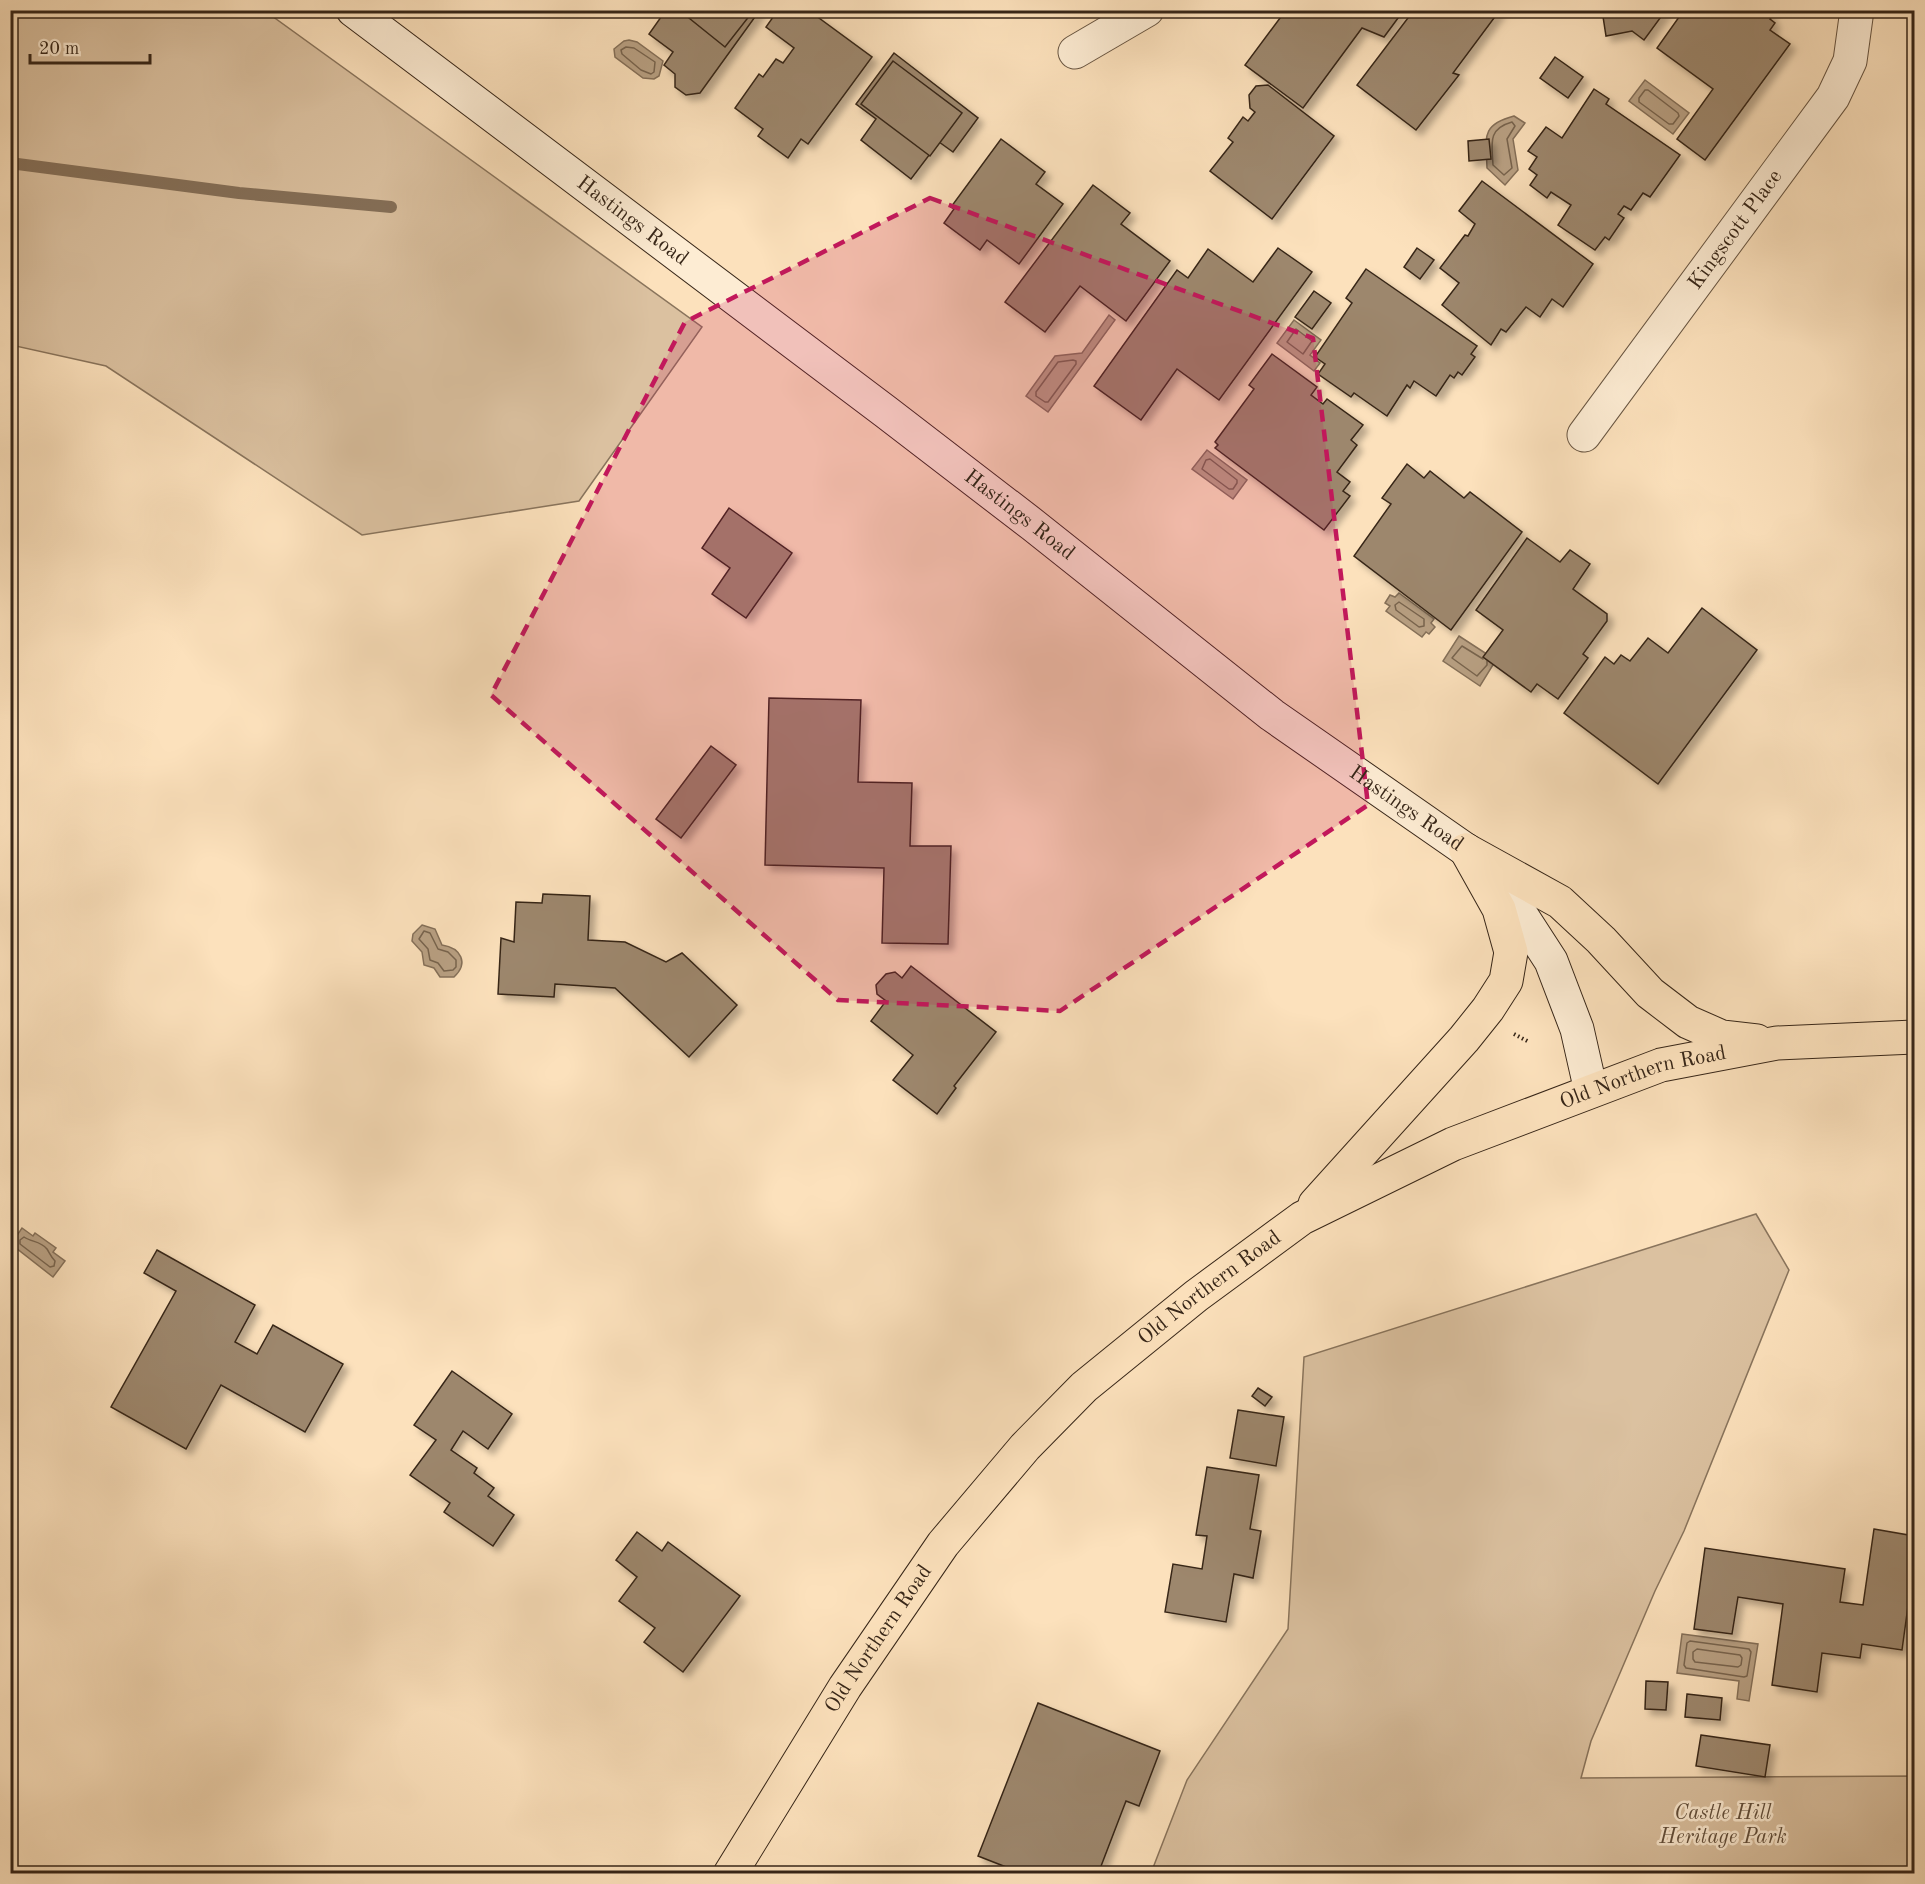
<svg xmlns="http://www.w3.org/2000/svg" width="1925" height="1884" viewBox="0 0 1925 1884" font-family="'Old Standard TT',serif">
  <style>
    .green { fill: #dbc1a0; stroke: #89745c; stroke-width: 1.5 }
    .water { fill: #b9a184; stroke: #857059; stroke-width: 1.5 }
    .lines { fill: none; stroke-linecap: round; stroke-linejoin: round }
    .shore { stroke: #78644e; stroke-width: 1.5 }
    .stream { stroke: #857059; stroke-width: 12 }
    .building { fill: #9d876d; stroke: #372618; stroke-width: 1.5; filter: url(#shadow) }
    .street-casing { stroke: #685541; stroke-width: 35 }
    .secondary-casing { stroke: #372618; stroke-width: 35 }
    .primary-casing { stroke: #372618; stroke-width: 35 }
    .path { stroke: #372618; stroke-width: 4; stroke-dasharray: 1.5 3; stroke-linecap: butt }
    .street { stroke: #fdecd3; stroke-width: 33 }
    .secondary { stroke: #fdecd3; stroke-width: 33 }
    .primary { stroke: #fce1bc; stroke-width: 33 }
    .marked { fill: #c2185b; fill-opacity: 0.2; stroke: #c2185b; stroke-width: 4.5; stroke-dasharray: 12 8; stroke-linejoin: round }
    .labels { text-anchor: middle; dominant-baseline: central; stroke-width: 5; stroke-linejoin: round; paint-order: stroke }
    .street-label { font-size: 21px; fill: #372618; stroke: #fdecd3 }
    .park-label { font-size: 21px; font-style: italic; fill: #604d3a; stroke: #fdecd3 }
  </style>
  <defs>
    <filter id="shadow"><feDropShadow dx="5.5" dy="5.5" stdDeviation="3" flood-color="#0004"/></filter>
  </defs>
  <rect width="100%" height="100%" fill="#fce1bc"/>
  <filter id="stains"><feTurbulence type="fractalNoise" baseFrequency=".00333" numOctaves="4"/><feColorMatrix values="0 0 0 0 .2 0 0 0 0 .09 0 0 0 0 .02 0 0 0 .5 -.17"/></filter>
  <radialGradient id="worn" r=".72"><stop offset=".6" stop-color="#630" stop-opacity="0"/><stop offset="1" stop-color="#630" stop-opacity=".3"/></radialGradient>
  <g class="green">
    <path d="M11 10 265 11 702 327 579 501 362 535 106 366 11 345Z"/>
    <path d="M1756 1214 1789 1270 1684 1531 1655 1591 1591 1741 1581 1778 1914 1776V1873H1151L1187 1780 1288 1629 1304 1357Z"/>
  </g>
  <g class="water">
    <path d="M629 40 637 42 663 61 659 76 654 79 643 78 615 57 614 49 624 41Z"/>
    <path d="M1645 80 1689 113 1673 134 1629 101Z"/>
    <path d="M1514 116 1525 123 1513 139 1518 170 1505 185 1487 168C1486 138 1480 125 1514 116Z"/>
    <path d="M1109 315 1115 320 1048 412 1026 396 1055 356 1082 353Z"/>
    <path d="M1294 320 1321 340 1310 355 1320 363 1314 371 1277 343Z"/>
    <path d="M1207 450 1247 480 1233 499 1192 469Z"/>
    <path d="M1399 593 1434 619 1431 623 1435 627 1429 634 1426 632 1422 637 1386 611 1390 606 1385 603 1390 595 1395 597Z"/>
    <path d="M1459 636 1496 660 1480 686 1443 661Z"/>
    <path d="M422 925 435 929 442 945C461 948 469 963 454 977H440L434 968 424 965 422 952 412 941 413 934Z"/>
    <path d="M22 1228 33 1236 35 1233 56 1248 53 1252 65 1261 53 1277 11 1244Z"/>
    <path d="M1682 1634 1758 1644 1749 1701 1737 1699 1739 1681 1677 1673Z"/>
  </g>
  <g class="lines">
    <g class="shore">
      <path d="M626 47 634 48 655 62 654 72 651 74 641 70 622 54 621 50Z"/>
      <path d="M1645 90H1648L1678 113 1679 116 1673 124H1669L1639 102V98Z"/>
      <path d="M1512 122 1515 126 1507 139 1512 168 1504 175 1493 165C1492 144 1487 129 1512 122Z"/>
      <path d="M1296 329 1312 341 1303 354 1287 342Z"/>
      <path d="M1073 360 1076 361V364L1048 402H1045L1036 396V392L1058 362Z"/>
      <path d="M1210 459 1237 480V483L1233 489H1229L1202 469 1206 460Z"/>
      <path d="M1399 602 1424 619V626L1419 627 1396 610 1395 605Z"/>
      <path d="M1483 659 1462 646 1452 658 1477 676 1487 665V661"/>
      <path d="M424 931 430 933 438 949 448 952 456 960V967L453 970 444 971 438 963 430 960 428 949 419 939Z"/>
      <path d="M24 1237C31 1242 41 1241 47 1249 50 1254 51 1257 55 1261L54 1266 50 1267 20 1244V1240Z"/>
      <path d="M1690 1641 1749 1649 1751 1652 1747 1676 1744 1677 1686 1668 1684 1665 1687 1643Z"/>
      <path d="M1697 1649 1740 1655 1742 1658 1741 1665 1738 1667 1695 1662 1693 1659V1652Z"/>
    </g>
    <path class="stream" d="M10 163 239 193 391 207"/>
  </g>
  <g class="building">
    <path d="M666 10H760L700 93 686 95 675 87V74L664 65 673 52 649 34Z"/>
    <path d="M679 10H754L725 47Z"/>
    <path d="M778 10H808L872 57 808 144 801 139 788 158 758 136 763 129 735 108 759 74 763 77 776 59 783 63 794 48 766 27Z"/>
    <path d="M1286 10H1404L1384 37 1362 28 1303 108 1245 65Z"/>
    <path d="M1414 10H1500L1453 73 1459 75 1416 130 1357 85Z"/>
    <path d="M1602 10H1666L1644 40 1632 31 1606 36Z"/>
    <path d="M1684 10H1764L1772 16 1770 19 1775 23 1770 30 1790 44 1705 160 1677 139 1713 89 1657 48Z"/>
    <path d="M894 53 978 118 953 152 939 142 911 179 861 140 876 119 856 104Z"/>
    <path d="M1555 57 1583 77 1568 98 1540 78Z"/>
    <path d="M893 61 962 113 930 156 861 104Z"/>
    <path d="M1268 85 1334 136 1272 219 1210 171 1233 142 1228 138 1243 117 1248 121 1255 112 1250 108 1249 95 1256 86Z"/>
    <path d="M1594 89 1609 99 1606 104 1680 155 1650 197 1643 193 1631 210 1624 206 1618 214 1624 218 1609 240 1605 237 1595 250 1558 225 1571 205 1551 192 1547 198 1530 185 1537 175 1529 169 1537 157 1528 151 1546 127 1562 138Z"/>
    <path d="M1001 139 1045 172 1036 184 1063 204 1019 264 987 240 980 250 944 223 954 209 951 207Z"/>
    <path d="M1489 139 1491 159 1469 161 1468 141Z"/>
    <path d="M1482 181 1593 264 1563 307 1552 299 1540 317 1526 307 1506 332 1501 329 1491 345 1442 305 1459 283 1440 268 1465 235 1468 236 1475 224 1459 211Z"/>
    <path d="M1093 185 1130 213 1121 224 1170 261 1126 321 1080 286 1045 332 1005 302Z"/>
    <path d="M1278 248 1312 272 1219 400 1177 369 1141 420 1094 386 1177 270 1188 278 1208 249 1253 282Z"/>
    <path d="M1417 248 1434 260 1420 279 1404 267Z"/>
    <path d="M1366 269 1477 346 1471 354 1475 357 1462 375 1458 372 1454 378 1450 375 1436 396 1414 381 1410 388 1407 385 1387 416 1354 393 1351 397 1318 374 1325 364 1315 357 1352 303 1346 298Z"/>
    <path d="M1314 291 1331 303 1312 329 1295 317Z"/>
    <path d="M1272 354 1317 387 1311 395 1323 404 1327 399 1363 425 1351 440 1357 445 1337 472 1350 482 1343 491 1350 496 1324 530 1215 448 1218 445 1215 442 1254 389 1249 385Z"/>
    <path d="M1407 464 1424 478 1430 471 1464 498 1470 492 1522 532 1451 630 1354 556 1391 504 1382 498Z"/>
    <path d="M729 508 792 553 746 618 712 594 730 568 702 548Z"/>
    <path d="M1527 538 1560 562 1570 550 1590 564 1573 589 1607 614V621L1583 654 1588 658 1558 699 1537 684 1531 692 1483 657 1503 630 1476 610Z"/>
    <path d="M1702 608 1757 650 1658 784 1564 713 1605 657 1614 664 1621 655 1630 661 1648 638 1668 653Z"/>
    <path d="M769 698 861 700 858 782 912 783 910 846H951L948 944 882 943 884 868 765 865Z"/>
    <path d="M711 746 736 765 681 838 656 819Z"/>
    <path d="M543 894 590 896 588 940 625 942 666 962 682 953 737 1005 689 1057 615 988 555 984 554 997 498 994 501 938 514 942 516 902 542 903Z"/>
    <path d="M911 966 996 1032 954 1086 956 1088 937 1114 893 1080 913 1055 871 1021 886 1001 877 994 876 985 886 974 895 972 902 978Z"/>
    <path d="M157 1250 255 1305 235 1342 257 1354 273 1325 343 1364 305 1432 221 1385 186 1449 111 1407 176 1291 144 1273Z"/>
    <path d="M452 1371 512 1414 488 1449 463 1431 451 1450 477 1468 474 1473 494 1488 488 1496 514 1515 493 1546 444 1512 450 1503 410 1475 436 1440 414 1425Z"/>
    <path d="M1258 1388 1272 1397 1265 1406 1252 1396Z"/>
    <path d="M1238 1410 1284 1417 1276 1466 1230 1458Z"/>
    <path d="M1207 1467 1259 1475 1250 1529 1261 1531 1253 1578 1234 1574 1226 1622 1165 1612 1173 1564 1202 1569 1207 1536 1196 1535Z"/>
    <path d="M1874 1529 1914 1536V1562L1902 1650 1862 1644 1860 1658 1822 1653 1817 1692 1772 1685 1783 1604 1738 1597 1732 1634 1694 1629 1705 1548 1845 1569 1840 1602 1863 1605Z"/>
    <path d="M637 1532 662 1551 668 1542 740 1596 683 1672 644 1642 655 1628 619 1601 637 1577 616 1560Z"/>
    <path d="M1646 1681 1668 1682 1666 1710 1645 1709Z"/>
    <path d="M1687 1694 1722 1698 1720 1720 1685 1717Z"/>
    <path d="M1038 1703 1160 1751 1139 1806 1126 1801 1098 1874H1024L978 1856Z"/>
    <path d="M1701 1735 1770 1745 1765 1777 1696 1766Z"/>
  </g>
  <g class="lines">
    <defs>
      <g id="street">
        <path d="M1075 52 1147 10"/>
        <path id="s1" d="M1584 435 1833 97 1850 61 1857 10"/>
      </g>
      <g id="secondary">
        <path id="s2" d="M353 10 886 412 1033 525 1272 715 1466 850 1518 910 1551 961 1577 1029 1591 1091"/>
      </g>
      <g id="primary">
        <path d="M1466 850 1560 902 1601 940 1650 993 1688 1022 1722 1037 1757 1041"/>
        <path d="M1315 1204 1464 1039 1488 1009 1506 981 1511 952 1499 909 1466 850"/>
        <path id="s3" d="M730 1874 845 1687 943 1544 1025 1447 1084 1387 1196 1296 1302 1218 1453 1144 1661 1065 1777 1043 1914 1037"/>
      </g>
    </defs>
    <use href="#street" class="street-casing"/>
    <use href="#secondary" class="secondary-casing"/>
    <use href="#primary" class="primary-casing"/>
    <path class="path" d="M1514 1034 1529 1042"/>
    <use href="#street" class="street"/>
    <use href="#secondary" class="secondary"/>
    <use href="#primary" class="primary"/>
  </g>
  <path class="marked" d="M930 198 1313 338 1368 805 1060 1011 838 1000 491 695 685 322Z"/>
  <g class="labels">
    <g class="street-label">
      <text stroke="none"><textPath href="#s2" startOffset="350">Hastings Road</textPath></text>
      <text stroke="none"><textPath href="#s1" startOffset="255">Kingscott Place</textPath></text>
      <text stroke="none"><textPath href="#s2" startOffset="836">Hastings Road</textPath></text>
      <text stroke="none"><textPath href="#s2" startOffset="1322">Hastings Road</textPath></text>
      <text stroke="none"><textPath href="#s3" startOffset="1250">Old Northern Road</textPath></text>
      <text stroke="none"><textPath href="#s3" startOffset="764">Old Northern Road</textPath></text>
      <text stroke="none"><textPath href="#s3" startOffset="278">Old Northern Road</textPath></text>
    </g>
    <g class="park-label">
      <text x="1723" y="1813">Castle Hill<tspan x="1723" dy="24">Heritage Park</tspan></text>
    </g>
  </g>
  <rect width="1925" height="1884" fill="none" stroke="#fce1bc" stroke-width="36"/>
  <rect x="12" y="12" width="1901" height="1860" fill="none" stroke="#372618" stroke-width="3"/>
  <rect x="18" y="18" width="1889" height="1848" fill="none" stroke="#372618" stroke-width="1.5"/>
  <path d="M30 54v9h120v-9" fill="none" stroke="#372618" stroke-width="3"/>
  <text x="39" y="54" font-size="18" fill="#372618" stroke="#fdecd3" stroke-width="4.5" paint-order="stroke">20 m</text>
  <rect width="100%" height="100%" filter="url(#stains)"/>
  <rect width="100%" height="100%" fill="url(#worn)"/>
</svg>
